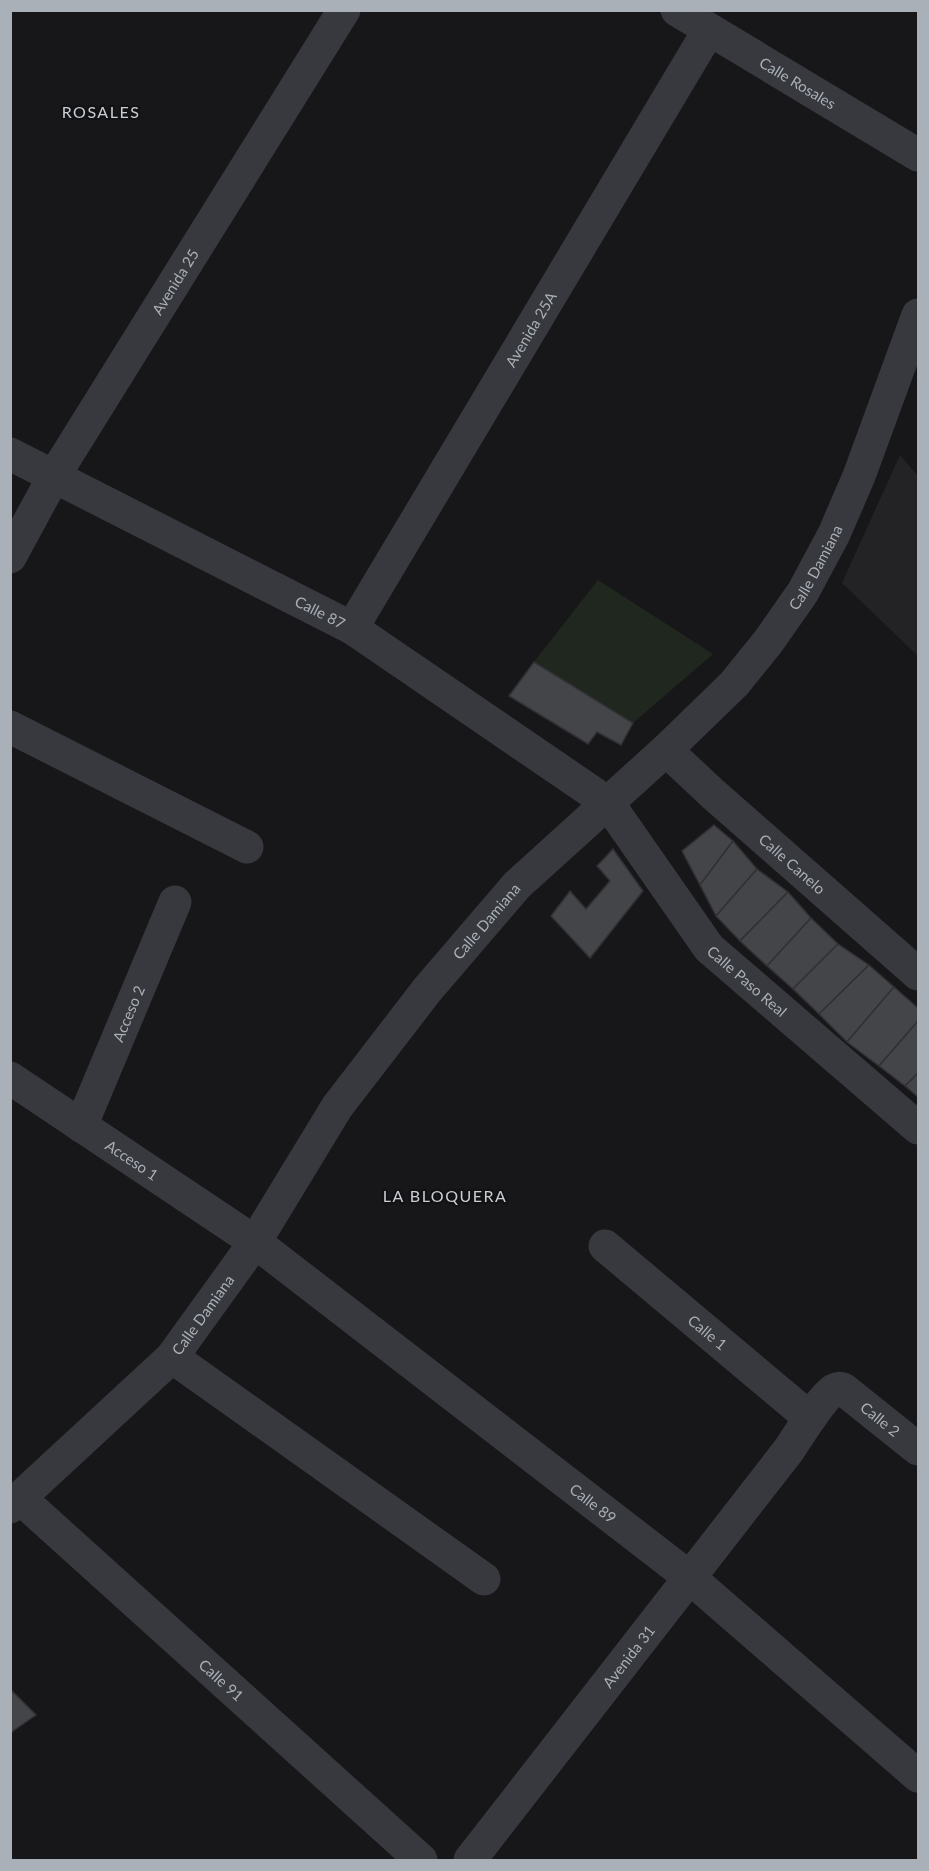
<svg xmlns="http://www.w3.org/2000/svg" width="929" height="1871" viewBox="0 0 929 1871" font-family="Lato,sans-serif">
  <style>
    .built { fill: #232326 }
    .green { fill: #1f271f }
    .building { fill: #434549; stroke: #313135; stroke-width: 1.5 }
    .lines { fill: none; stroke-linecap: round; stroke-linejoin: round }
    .minor { stroke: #38393e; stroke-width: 33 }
    .tertiary { stroke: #38393e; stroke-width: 33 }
    .labels { text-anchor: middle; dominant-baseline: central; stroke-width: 4.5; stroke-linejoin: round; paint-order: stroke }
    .street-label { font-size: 15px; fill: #a9b0b8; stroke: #121214 }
    .neighbourhood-label { font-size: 16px; letter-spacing: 1.5px; fill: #caced4; stroke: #121214 }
  </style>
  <rect width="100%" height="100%" fill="#171719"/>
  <path class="built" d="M900 455 918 476V656L842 583Z"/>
  <path class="green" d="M598 580 713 654 633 723 534 662Z"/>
  <g class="building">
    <path d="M534 662 633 723 621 745 597 732 588 744 509 696Z"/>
    <path d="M714 825 733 841 700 885 682 851Z"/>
    <path d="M733 841 757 869 716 916 700 885Z"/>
    <path d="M613 849 643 891 590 958 551 916 570 891 586 909 610 881 597 866Z"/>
    <path d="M757 869 788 892 740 941 716 916Z"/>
    <path d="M788 892 811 918 767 966 740 941Z"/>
    <path d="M811 918 838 944 793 989 767 966Z"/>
    <path d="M838 944 869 965 819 1014 793 989Z"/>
    <path d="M869 965 894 987 847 1042 819 1014Z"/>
    <path d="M894 987 918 1008V1021L879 1066 847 1042Z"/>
    <path d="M918 1021V1073L905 1086 879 1066Z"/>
    <path d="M918 1073V1097L905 1086Z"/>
    <path d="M10 1689 36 1715 10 1733Z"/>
  </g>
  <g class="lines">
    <g class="minor">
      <path id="s1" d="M677 10 918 155"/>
      <path id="s2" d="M10 454 352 628 608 803 709 948 918 1128"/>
      <path id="s3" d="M10 557 54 476 344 10"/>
      <path id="s4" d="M352 628 709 30"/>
      <path d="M10 727 247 847"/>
      <path id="s5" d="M666 750 713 794 918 974"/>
      <path id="s6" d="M10 1078 255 1242 689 1577 918 1776"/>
      <path id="s7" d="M81 1126 175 902"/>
      <path id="s8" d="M605 1246 810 1418"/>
      <path d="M172 1357 484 1579"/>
      <path id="s9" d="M21 1499 421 1860"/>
      <path id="s10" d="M470 1860 788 1451C797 1438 822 1397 834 1390 838 1388 839 1388 843 1389L918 1449"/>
    </g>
    <path class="tertiary" id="s11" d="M10 1507 172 1357 255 1242 337 1107 427 990 517 885 666 750 734 684 768 642 803 592 834 534 859 476 918 315"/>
  </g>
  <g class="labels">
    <g class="street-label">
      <text stroke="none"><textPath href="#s1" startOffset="141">Calle Rosales</textPath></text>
      <text stroke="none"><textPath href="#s3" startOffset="321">Avenida 25</textPath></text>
      <text stroke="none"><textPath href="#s4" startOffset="348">Avenida 25A</textPath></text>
      <text stroke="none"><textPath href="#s11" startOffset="1245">Calle Damiana</textPath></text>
      <text stroke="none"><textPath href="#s2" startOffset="348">Calle 87</textPath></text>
      <text stroke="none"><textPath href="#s5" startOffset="170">Calle Canelo</textPath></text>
      <text stroke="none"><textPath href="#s11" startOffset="759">Calle Damiana</textPath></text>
      <text stroke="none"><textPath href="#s2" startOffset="921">Calle Paso Real</textPath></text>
      <text stroke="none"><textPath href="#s7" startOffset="122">Acceso 2</textPath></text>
      <text stroke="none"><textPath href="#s6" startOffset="147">Acceso 1</textPath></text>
      <text stroke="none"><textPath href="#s11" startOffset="273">Calle Damiana</textPath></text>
      <text stroke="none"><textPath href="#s8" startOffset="134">Calle 1</textPath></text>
      <text stroke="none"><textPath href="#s10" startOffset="652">Calle 2</textPath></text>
      <text stroke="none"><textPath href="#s6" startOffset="722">Calle 89</textPath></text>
      <text stroke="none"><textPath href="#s10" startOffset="258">Avenida 31</textPath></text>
      <text stroke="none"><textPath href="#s9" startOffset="270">Calle 91</textPath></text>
    </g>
    <g class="neighbourhood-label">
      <text x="101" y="111">ROSALES</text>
      <text x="445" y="1195">LA BLOQUERA</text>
    </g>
  </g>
  <rect width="929" height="1871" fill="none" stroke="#a9b0b8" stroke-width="24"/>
</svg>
